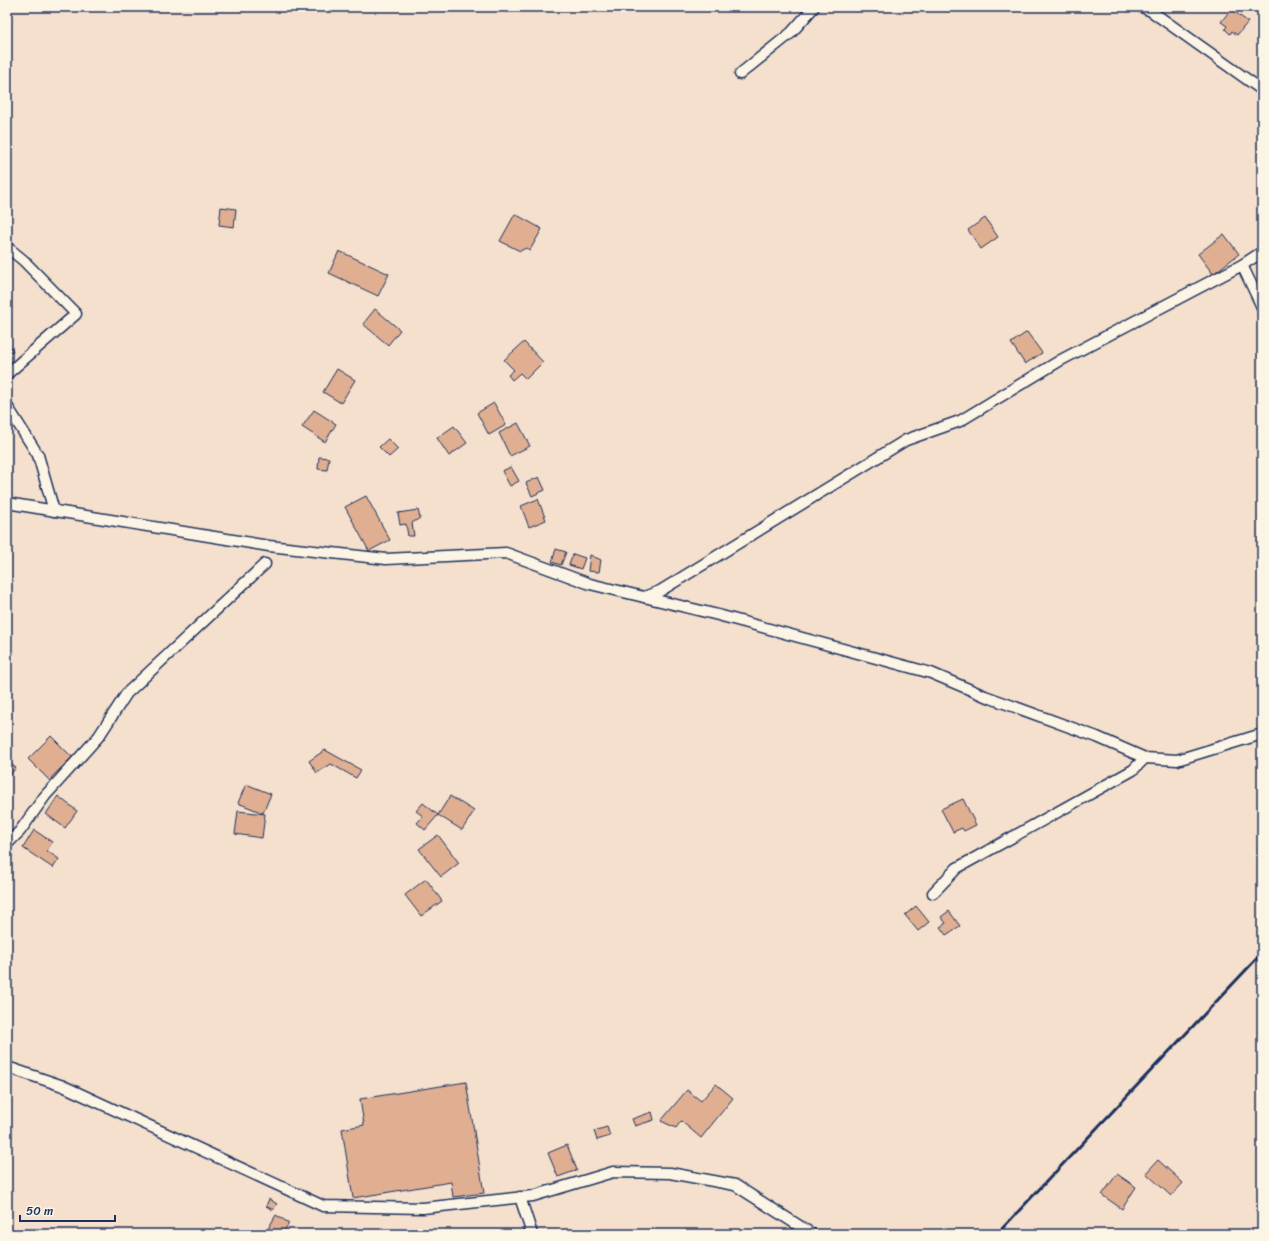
<svg xmlns="http://www.w3.org/2000/svg" width="1269" height="1241" viewBox="0 0 1269 1241" font-family="Sriracha,sans-serif">
  <style>
    .building { fill: #e0af92; stroke: #1b2f5e }
    .lines { fill: none; stroke-linecap: round; stroke-linejoin: round }
    .minor-casing { stroke: #1b2f5e; stroke-width: 13 }
    .minor { stroke: #fcf5e5; stroke-width: 10 }
    .rail { stroke: #1b2f5e; stroke-width: 3 }
  </style>
  <rect width="100%" height="100%" fill="#f4e0cc"/>
  <filter id="ink" filterUnits="userSpaceOnUse"><feTurbulence type="fractalNoise" baseFrequency=".025" numOctaves="2"/><feDisplacementMap in="SourceGraphic" scale="8" xChannelSelector="R" yChannelSelector="G"/><feConvolveMatrix kernelMatrix="1 2 1 2 8 2 1 2 1" color-interpolation-filters="sRGB"/></filter>
  <g filter="url(#ink)">
    <g class="building">
      <path d="M1231 9 1248 22 1237 35 1232 31 1230 34 1225 29 1227 26 1221 22Z"/>
      <path d="M221 207 236 209 234 227 219 225Z"/>
      <path d="M515 214 542 229 530 250 526 248 520 251 500 241Z"/>
      <path d="M985 218 998 237 981 249 968 230Z"/>
      <path d="M1224 234 1239 254 1213 274 1198 254Z"/>
      <path d="M339 251 389 274 378 296 329 273Z"/>
      <path d="M375 309 400 330 388 345 363 324Z"/>
      <path d="M1027 332 1042 353 1025 364 1011 343Z"/>
      <path d="M7 340 13 351 7 355Z"/>
      <path d="M524 342 543 362 526 379 520 373 512 380 508 375 514 370 504 360Z"/>
      <path d="M337 369 355 380 341 403 323 392Z"/>
      <path d="M494 403 506 425 489 435 477 413Z"/>
      <path d="M314 410 336 424 325 442 302 427Z"/>
      <path d="M518 423 530 446 510 456 499 433Z"/>
      <path d="M454 426 467 443 449 456 437 438Z"/>
      <path d="M388 439 398 449 389 457 379 447Z"/>
      <path d="M319 457 329 458 327 470 318 469Z"/>
      <path d="M511 467 519 481 510 486 502 471Z"/>
      <path d="M539 477 545 490 532 496 526 483Z"/>
      <path d="M366 496 390 540 369 551 345 507Z"/>
      <path d="M538 499 546 520 529 527 521 506Z"/>
      <path d="M418 510 420 518 412 523 414 536H408L406 524 400 525 398 513Z"/>
      <path d="M556 549 566 552 561 565 552 562Z"/>
      <path d="M573 554 585 558 581 569 569 565Z"/>
      <path d="M590 555 601 560 599 572 588 571Z"/>
      <path d="M51 736 72 757 49 780 28 759Z"/>
      <path d="M325 750 361 770 356 778 331 764 317 773 309 761Z"/>
      <path d="M7 761 16 768 7 778Z"/>
      <path d="M246 784 271 794 263 813 238 803Z"/>
      <path d="M58 796 77 811 65 828 46 814Z"/>
      <path d="M450 796 474 811 462 830 438 815Z"/>
      <path d="M963 799 976 825 964 831 962 828 953 832 941 809Z"/>
      <path d="M423 803 438 815 425 830 417 823 423 816 416 811Z"/>
      <path d="M238 811 265 814 262 838 235 834Z"/>
      <path d="M34 830 52 842 47 851 59 859 53 868 23 848Z"/>
      <path d="M438 835 459 863 441 877 419 849Z"/>
      <path d="M426 879 442 901 421 916 405 895Z"/>
      <path d="M916 906 929 922 918 931 905 915Z"/>
      <path d="M949 911 960 926 946 935 940 927 946 923 941 917Z"/>
      <path d="M466 1082 484 1193 453 1197 451 1182 353 1198 342 1129 364 1125 360 1099Z"/>
      <path d="M716 1084 733 1098 701 1138 681 1121 676 1128 661 1121 687 1090 701 1101Z"/>
      <path d="M652 1112 654 1120 635 1126 632 1119Z"/>
      <path d="M607 1127 610 1136 597 1140 594 1131Z"/>
      <path d="M567 1145 577 1170 558 1177 548 1153Z"/>
      <path d="M1158 1160 1183 1183 1171 1196 1146 1173Z"/>
      <path d="M1117 1174 1136 1187 1122 1209 1102 1195Z"/>
      <path d="M269 1199 277 1204 273 1210 266 1206Z"/>
      <path d="M276 1215 289 1223 283 1233 285 1234H265Z"/>
    </g>
    <g class="lines">
      <defs>
        <g id="minor">
          <path d="M1142 7 1151 11 1262 90"/>
          <path d="M740 74 791 33 814 7"/>
          <path d="M7 247 23 260 76 314 7 374"/>
          <path d="M1242 265 1262 307"/>
          <path d="M7 406 38 455 54 511"/>
          <path d="M7 503 269 546 386 559 506 553 590 584 644 597 660 591 906 440 960 421 1061 360 1242 265 1262 252"/>
          <path d="M644 597 718 615 931 673 985 696 1097 737 1145 758 1177 760 1262 734"/>
          <path d="M7 844 20 831 45 796 99 736 127 693 265 564"/>
          <path d="M933 893 957 868 1133 770 1145 758"/>
          <path d="M7 1067 63 1086 323 1206 423 1208 533 1196 613 1172 670 1173 735 1185 812 1234"/>
          <path d="M520 1197 532 1234"/>
        </g>
      </defs>
      <use href="#minor" class="minor-casing"/>
      <use href="#minor" class="minor"/>
      <path class="rail" d="M997 1234 1262 953"/>
    </g>
  </g>
  <rect width="1269" height="1241" fill="none" stroke="#fcf5e5" stroke-width="24"/>
  <rect x="12" y="12" width="1245" height="1217" fill="none" stroke="#1b2f5e" stroke-width="1.5" filter="url(#ink)"/>
  <path d="M20 1215v6h95v-6" fill="none" stroke="#1b2f5e" stroke-width="2"/>
  <text x="26" y="1215" font-size="12" fill="#1b2f5e" stroke="#fcf5e5" stroke-width="3" paint-order="stroke">50 m</text>
</svg>
